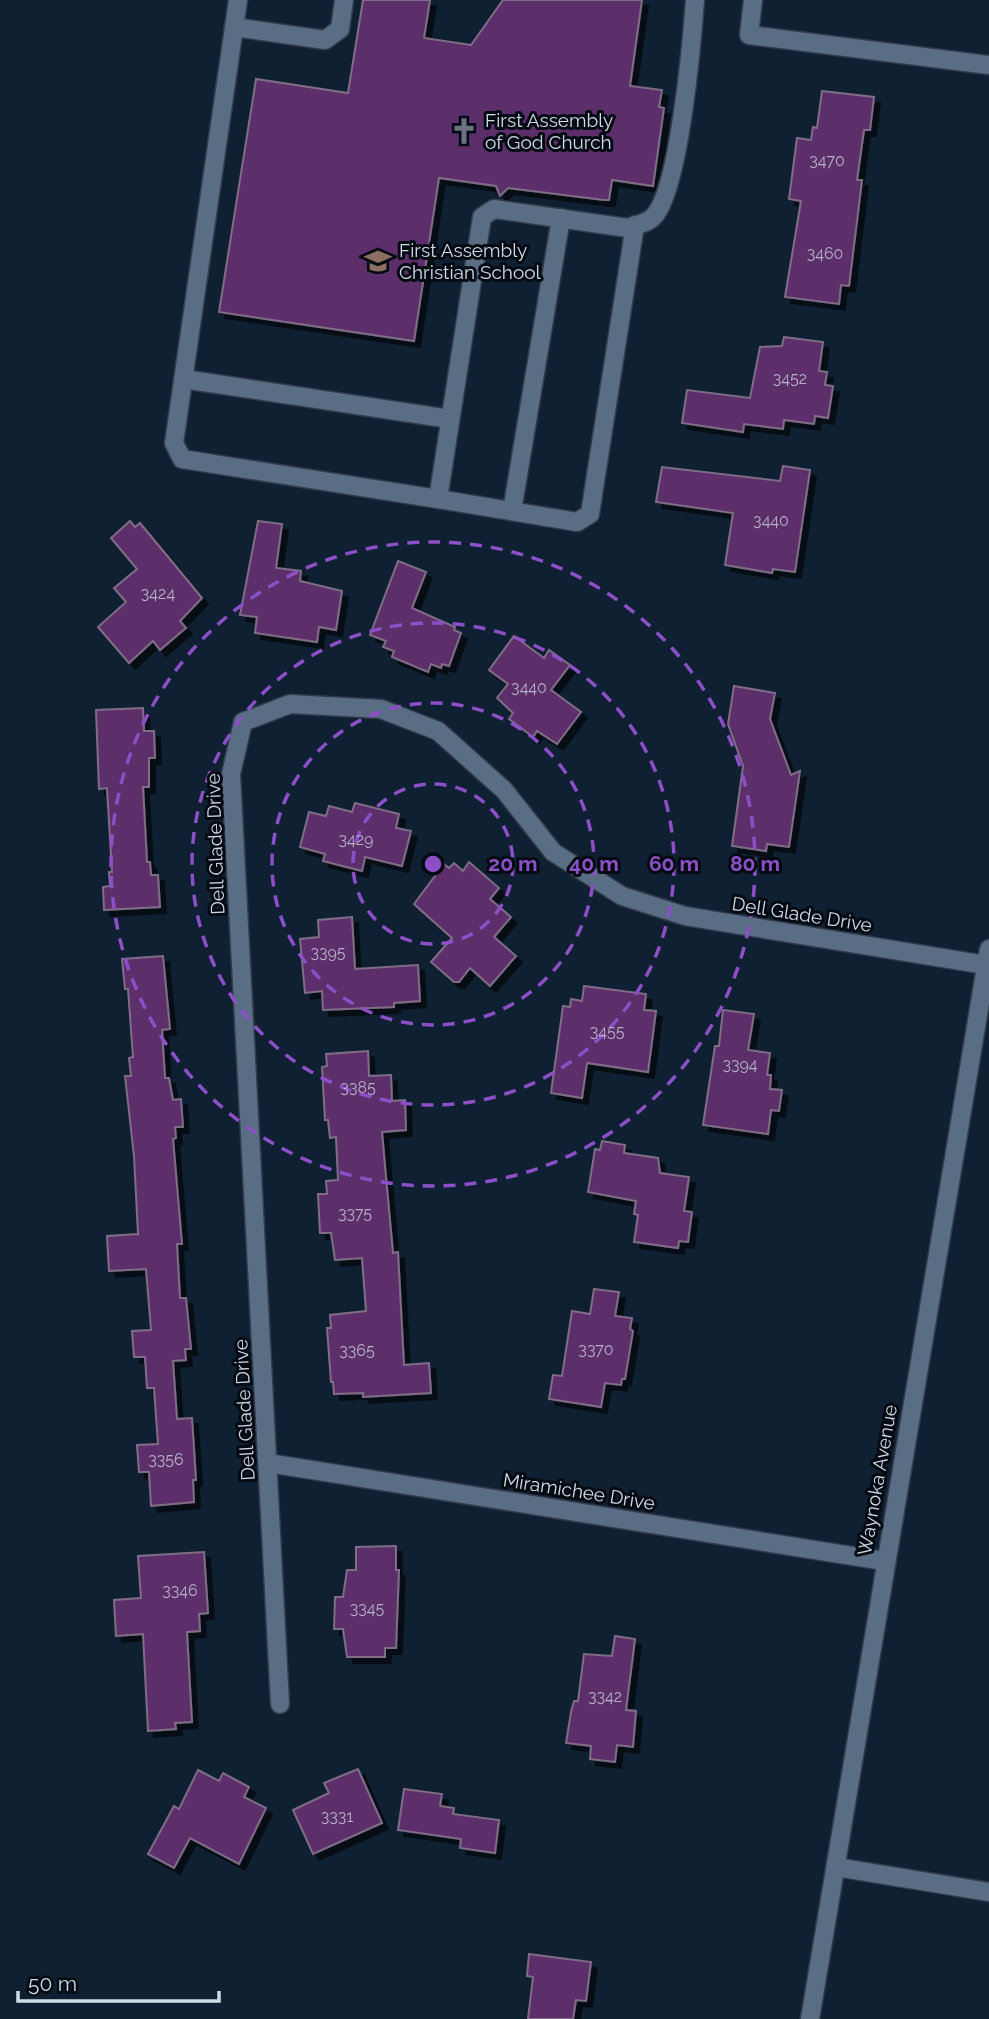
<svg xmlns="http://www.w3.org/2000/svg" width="989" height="2019" viewBox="0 0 989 2019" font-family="Raleway,sans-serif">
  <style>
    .building { fill: #5b2f6a; stroke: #7f6d86; stroke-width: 2; filter: url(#shadow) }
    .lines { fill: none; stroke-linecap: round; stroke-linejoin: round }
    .minor-casing { stroke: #323b4b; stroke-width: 21 }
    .minor { stroke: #596d84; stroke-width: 18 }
    .ring { fill: none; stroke: #8c4fc7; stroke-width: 3.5; stroke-dasharray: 12 9 }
    .labels { text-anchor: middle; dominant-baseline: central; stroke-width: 6; stroke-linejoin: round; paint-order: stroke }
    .number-label { font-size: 16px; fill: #b3b0c8 }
    .poi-label { font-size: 19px; fill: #d0dbe8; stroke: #040a12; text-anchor: start }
    .street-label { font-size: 19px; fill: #d0dbe8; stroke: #040a12 }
    .centre { fill: #8c4fc7; stroke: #040a12; stroke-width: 3.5 }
    .ring-label { font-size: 21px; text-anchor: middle; font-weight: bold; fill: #8c4fc7; stroke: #040a12; stroke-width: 6; stroke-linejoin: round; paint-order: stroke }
  </style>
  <defs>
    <filter id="shadow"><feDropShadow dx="6" dy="6" stdDeviation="0" flood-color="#0009"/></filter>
  </defs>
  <rect width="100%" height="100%" fill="#102033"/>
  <g class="building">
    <path d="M363 0H430L424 38 471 45 503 0H642L630 86 662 90 659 107 664 108 653 186 612 180 609 200H604L508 188 500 196 496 186 439 178 414 341 219 312 256 79 348 93Z"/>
    <path d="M822 91 874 97 870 130H864L857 180H862L849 286 841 285 839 304 785 297 801 201 789 199 797 138 811 140 813 127 817 128Z"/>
    <path d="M784 337 823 342 819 371 827 372 825 385 833 386 828 418 815 416 814 424 784 420 783 429 744 424 743 432 682 423 687 390 750 398 760 347 782 346Z"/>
    <path d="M783 466 810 470 795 572 773 569 772 573 725 565 733 513 656 502 662 467 780 481Z"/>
    <path d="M130 521 135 527 140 523 202 598 180 621 186 628 160 650 153 641 129 663 98 627 126 602 114 588 137 569 111 538Z"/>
    <path d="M258 521 282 524 276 568 301 571 300 581 342 591 336 630 319 627 317 642 255 633 257 617 240 615Z"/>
    <path d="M398 561 426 572 412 608 455 627 454 630 461 633 449 666 442 664 441 668 431 664 428 672 392 657 394 651 383 647 386 641 370 635Z"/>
    <path d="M514 636 544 658 549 650 570 665 551 690 581 712 557 744 537 731 533 737 509 719 513 713 497 698 508 684 489 670Z"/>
    <path d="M734 686 775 693 770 719 791 775 800 771 789 847 767 844 766 851 732 846 743 766 728 724Z"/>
    <path d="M143 708 144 731H154L155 758H149V787H143L147 862H150L151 875H158L160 907 104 910 103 887 110 886 109 872H112L107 788 99 789 96 710Z"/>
    <path d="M355 803 399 814 396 828 411 831 402 866 365 857 362 871 323 861 325 854 300 847 309 812 326 816 329 806 352 812Z"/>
    <path d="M469 862 499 888 490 899 511 917 494 937 516 956 490 986 470 968 459 982H454L431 962 452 938 414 904 444 864 449 868 454 863 463 871Z"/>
    <path d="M352 917 355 969 418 965 420 1001 394 1003V1007L323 1010 322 991 305 993 300 939 319 937 318 920Z"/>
    <path d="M163 956 170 1029 162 1030 165 1078H169L173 1100 181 1099 183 1127H175L176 1138 173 1139 182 1244H177L180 1298H186L191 1349H185L186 1360 173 1361 177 1419 192 1418 196 1480H193L194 1502 151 1506 149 1472H139L137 1445 158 1444 154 1388H147L145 1357H134L132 1331 151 1330 146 1269 109 1271 107 1236 138 1234 134 1156 125 1076H131L129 1058 133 1057 128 989H125L122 959Z"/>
    <path d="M584 986 646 994 644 1010 656 1011 648 1072 587 1063 582 1098 551 1093 563 1006 570 1007 571 999 582 1001Z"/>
    <path d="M723 1010 754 1014 748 1050 770 1053 767 1075H771L770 1089 782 1090 779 1111 771 1110 768 1134 703 1125 715 1046H719Z"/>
    <path d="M368 1051 369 1076 391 1075 392 1101 405 1100 406 1130 382 1132 386 1177 393 1253 398 1252 404 1365 429 1363 431 1393 363 1397V1393L334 1394 333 1382H331L327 1328H331L330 1315 366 1311 362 1258 335 1260 331 1233H320L318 1194H327L326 1181 338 1180 336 1137 330 1138 328 1120H325L322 1067 327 1066 326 1054Z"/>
    <path d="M602 1141 625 1145 624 1153 658 1158 660 1173 689 1177 684 1211 692 1212 688 1242 679 1241 678 1248 634 1242 638 1215 634 1214 636 1201 588 1192 595 1149 600 1150Z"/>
    <path d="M594 1289 619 1292 615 1316 632 1318 630 1329 633 1331 625 1379H622L621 1385 605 1383 601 1407 549 1399 553 1375 562 1376 572 1311 590 1314Z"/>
    <path d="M396 1546V1570H399L396 1648H385V1657H347L343 1629H334L335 1597H343L347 1570H356V1547Z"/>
    <path d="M204 1552 208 1613 199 1614 200 1631 187 1632 192 1722 175 1723 176 1729 148 1731 143 1634 116 1636 114 1600 141 1598 138 1556Z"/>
    <path d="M615 1636 635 1639 626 1710 636 1711 633 1747 617 1745 615 1762 590 1759 591 1746 566 1743 571 1712 574 1701H578L584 1654 612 1656Z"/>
    <path d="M358 1769 382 1823 313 1854 293 1810 329 1793 324 1783Z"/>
    <path d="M198 1770 219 1781 223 1773 249 1787 244 1797 266 1808 239 1864 190 1838 174 1868 148 1854 174 1806 179 1809Z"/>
    <path d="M404 1789 442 1794 440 1806 454 1808 453 1814 499 1820 495 1853 460 1848 461 1839 398 1830Z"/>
    <path d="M529 1954 591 1962 586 2001 576 2000 573 2019H528L533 1977 527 1976Z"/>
  </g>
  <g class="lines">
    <defs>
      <g id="minor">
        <path d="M238 0 174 443 182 459 438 499"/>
        <path d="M753 0 749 35 989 65"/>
        <path d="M234 27 325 40 340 29 344 0"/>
        <path d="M635 225 590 514 577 522 438 499 482 217 494 209 628 228C635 225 648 223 653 217 679 193 692 41 695 0"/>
        <path d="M183 379 450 419"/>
        <path d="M512 511 561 218"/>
        <path d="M268 1463 884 1561"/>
        <path d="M280 1704 231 774 243 722 290 704 381 709 438 731 504 790 553 852 622 896 685 916 986 965"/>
        <path d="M836 1867 989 1892"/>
        <path d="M810 2019 989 949"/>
      </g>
    </defs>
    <use href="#minor" class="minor-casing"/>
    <use href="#minor" class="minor"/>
  </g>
  <g class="ring">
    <circle cx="433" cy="864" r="80"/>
    <circle cx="433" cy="864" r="161"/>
    <circle cx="433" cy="864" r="241"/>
    <circle cx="433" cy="864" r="322"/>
  </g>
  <defs>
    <symbol id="church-bare" viewBox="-9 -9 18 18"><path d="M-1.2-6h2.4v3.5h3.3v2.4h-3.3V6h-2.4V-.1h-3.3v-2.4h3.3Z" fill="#6b7280" stroke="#040a12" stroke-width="2.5" paint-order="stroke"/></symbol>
    <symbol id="school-bare" viewBox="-9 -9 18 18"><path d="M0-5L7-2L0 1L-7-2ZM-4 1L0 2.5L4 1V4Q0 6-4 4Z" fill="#8d6e63" stroke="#040a12" stroke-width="2.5" paint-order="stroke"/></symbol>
  </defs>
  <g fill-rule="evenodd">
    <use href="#church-bare" x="445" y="112" width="38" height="38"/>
    <use href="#school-bare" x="359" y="242" width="38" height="38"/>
  </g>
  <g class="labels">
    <g class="number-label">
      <text x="827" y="160">3470</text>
      <text x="825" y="253">3460</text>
      <text x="790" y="378">3452</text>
      <text x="771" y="520">3440</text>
      <text x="158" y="593">3424</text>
      <text x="529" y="687">3440</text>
      <text x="356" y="839">3429</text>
      <text x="328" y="952">3395</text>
      <text x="607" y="1031">3455</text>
      <text x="740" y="1064">3394</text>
      <text x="358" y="1087">3385</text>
      <text x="355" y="1213">3375</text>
      <text x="596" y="1349">3370</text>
      <text x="357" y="1350">3365</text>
      <text x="166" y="1459">3356</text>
      <text x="180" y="1590">3346</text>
      <text x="367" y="1608">3345</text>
      <text x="605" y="1696">3342</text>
      <text x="337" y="1816">3331</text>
    </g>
    <g class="poi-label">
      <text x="485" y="120">First Assembly<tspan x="485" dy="22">of God Church</tspan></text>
      <text x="399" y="250">First Assembly<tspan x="399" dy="22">Christian School</tspan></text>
    </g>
    <g class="street-label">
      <text transform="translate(215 844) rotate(-92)">Dell Glade Drive</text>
      <text transform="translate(802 914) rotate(9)">Dell Glade Drive</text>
      <text transform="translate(244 1410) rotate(-93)">Dell Glade Drive</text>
      <text transform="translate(877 1480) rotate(-80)">Waynoka Avenue</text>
      <text transform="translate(579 1491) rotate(9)">Miramichee Drive</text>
    </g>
  </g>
  <circle cx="433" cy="864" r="10" class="centre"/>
  <g class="ring-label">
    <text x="513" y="871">20 m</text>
    <text x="594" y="871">40 m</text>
    <text x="674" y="871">60 m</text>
    <text x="755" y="871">80 m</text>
  </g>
  <path d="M18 1991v10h201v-10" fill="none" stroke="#d0dbe8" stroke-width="3.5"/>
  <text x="28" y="1991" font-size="21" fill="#d0dbe8" stroke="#040a12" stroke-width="5" paint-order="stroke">50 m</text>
</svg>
